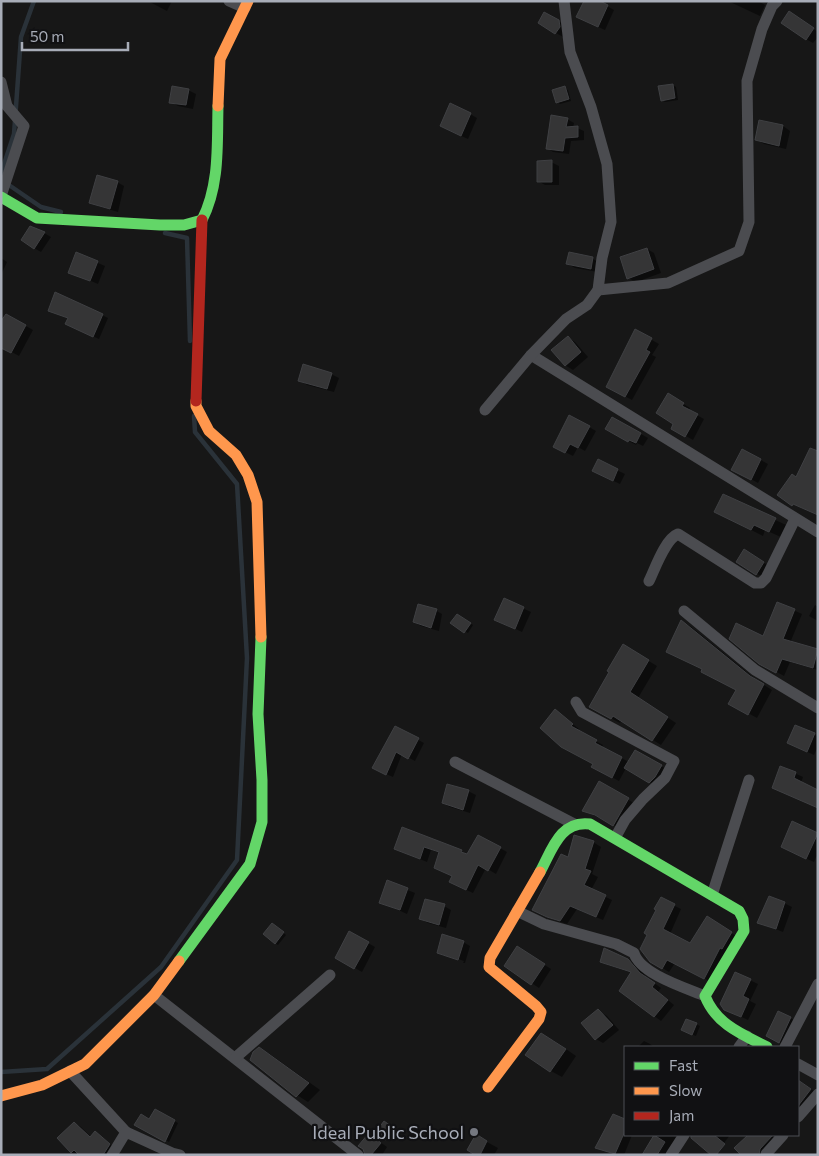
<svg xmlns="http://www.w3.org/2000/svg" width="819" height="1156" viewBox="0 0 819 1156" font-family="Commissioner,sans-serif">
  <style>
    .shadow { fill: #0007 }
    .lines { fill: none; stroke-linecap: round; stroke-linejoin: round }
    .stream { stroke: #2a3239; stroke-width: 4.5 }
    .building { fill: #353536; stroke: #3f4043 }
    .street { stroke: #4b4c50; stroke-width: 11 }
    .fast { stroke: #63d668; stroke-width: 11 }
    .slow { stroke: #ff974d; stroke-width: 11 }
    .jam { stroke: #b3261e; stroke-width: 11 }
    .poi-dot { fill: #757880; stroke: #111113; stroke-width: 2 }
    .labels { text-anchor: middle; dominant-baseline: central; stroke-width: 4.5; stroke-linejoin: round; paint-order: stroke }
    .poi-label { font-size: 18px; fill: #a8adb8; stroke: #111113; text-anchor: end }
  </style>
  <rect width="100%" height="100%" fill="#171717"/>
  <g class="shadow">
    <path d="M148 1H172L167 11Z"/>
    <path d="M728 1H758L765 5 760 16Z"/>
    <path d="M607 6 614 10 605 30 585 21Z"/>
    <path d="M545 13 566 26 563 37 539 23Z"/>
    <path d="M796 17 818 32V37L813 43 806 39Z"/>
    <path d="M673 85 676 87 678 100 665 102 662 100Z"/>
    <path d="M564 88 568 90 571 101 560 104 557 102Z"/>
    <path d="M188 90 196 94 193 109 178 106 171 102Z"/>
    <path d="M470 114 477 118 468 139 448 130Z"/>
    <path d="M567 119 574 123 573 128H577L584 131V140L571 141 569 154 553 152 547 148Z"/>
    <path d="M760 122 783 126 790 131 786 149 764 144 757 140Z"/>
    <path d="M551 162 559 166V185H545L538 181Z"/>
    <path d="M117 182 124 186 118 212 98 206 91 202Z"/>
    <path d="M44 233 51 237 41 252 34 248Z"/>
    <path d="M647 249 654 253 661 273 636 282 628 278Z"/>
    <path d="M77 254 105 266 98 284 70 272Z"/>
    <path d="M1 258 7 262 1 275Z"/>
    <path d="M593 259 600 263 598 272 575 268 568 264Z"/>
    <path d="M49 310 102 315 108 318 99 339 73 327 69 318Z"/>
    <path d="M6 315 33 330 19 356 1 346Z"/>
    <path d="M636 331 659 344 652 355 656 357 632 400 608 387Z"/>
    <path d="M568 338 575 342 588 357 573 370 565 365Z"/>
    <path d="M331 374 339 378 334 392 307 385 300 380Z"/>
    <path d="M669 395 690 408 689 411 704 419 693 440 672 428 675 424Z"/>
    <path d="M570 416 596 431 585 451 578 447 573 456 561 450Z"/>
    <path d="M613 418 648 438 643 446 637 443 636 445 607 429Z"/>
    <path d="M742 450 768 464 758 483 733 469Z"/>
    <path d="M598 461 625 474 620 484 601 475Z"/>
    <path d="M724 496 786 525 781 537 765 530 763 536 716 512Z"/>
    <path d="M744 551 771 567 764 578 738 562Z"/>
    <path d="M505 600 531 612 522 632 503 623Z"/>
    <path d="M778 603 802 614 790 643 818 650V670L790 662 784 676 768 667 764 637Z"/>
    <path d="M815 605 818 607V621L809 616Z"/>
    <path d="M435 610 442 614 439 631 421 626 414 622Z"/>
    <path d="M458 615 473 625 468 633 452 623Z"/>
    <path d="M682 622 690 626 759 682 772 690 757 718 730 703 737 690 704 669Z"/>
    <path d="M624 646 657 666 638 698 676 723 661 745 622 720 620 723 590 707Z"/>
    <path d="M556 711 579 729 577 731 603 745 602 748 629 762 635 751 668 770 657 786 626 768 619 781 600 771Z"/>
    <path d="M396 728 424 743 415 761 402 754 393 777 379 771Z"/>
    <path d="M814 734 818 737V746L814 755 795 746Z"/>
    <path d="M781 767 803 777 801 783 781 791Z"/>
    <path d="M599 783 639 806 625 831 584 810Z"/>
    <path d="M468 791 476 795 470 813 450 807 443 803Z"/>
    <path d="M793 823 818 835V853L814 862 789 851Z"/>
    <path d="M403 829 468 855 478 836 507 852 496 874 486 868 473 893 458 886 440 853 431 850 427 862 396 849Z"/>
    <path d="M593 842 601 847 592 874 598 877 591 890 612 900 603 920 577 909 567 924 555 920 540 913 569 858Z"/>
    <path d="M388 882 415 893 407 914 381 902Z"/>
    <path d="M661 899 681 909 670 934 690 945 714 922 738 937 711 982 675 963 669 972 651 961 648 934Z"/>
    <path d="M784 903 792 907 783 932 758 922Z"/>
    <path d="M444 906 451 910 446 928 428 923 420 919Z"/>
    <path d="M275 926 286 935 278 945 275 943Z"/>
    <path d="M350 933 375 947 362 972 336 957Z"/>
    <path d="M463 942 470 946 465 963H463L464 961 444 954V956L438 953Z"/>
    <path d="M524 952 551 969 539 988 506 966Z"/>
    <path d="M628 960 636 964 647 978 661 988 658 992 674 1005 661 1021 621 991 632 973 608 965 601 961Z"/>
    <path d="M735 973 758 984 750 1001 756 1004 748 1020 733 1013Z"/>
    <path d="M600 1012 607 1016 619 1030 603 1043 596 1039 583 1023Z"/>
    <path d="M778 1012 798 1022 786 1046 768 1035Z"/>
    <path d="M687 1020 700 1026 696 1036 686 1032Z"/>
    <path d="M553 1040 576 1056 562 1077 551 1071Z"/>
    <path d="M644 1041 650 1044 654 1047H638Z"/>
    <path d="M259 1048 271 1055 320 1090 308 1102 297 1095Z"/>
    <path d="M798 1080 817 1093 798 1118Z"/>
    <path d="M155 1111 178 1123 169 1142 136 1124 150 1121Z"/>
    <path d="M614 1116 625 1120V1135H632L624 1155H615L597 1147Z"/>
    <path d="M74 1123 81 1127 91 1137 95 1133 117 1149 112 1155H76L71 1152Z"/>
    <path d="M384 1123 396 1130 389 1141 377 1133Z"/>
    <path d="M369 1134 387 1147 382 1155H366Z"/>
    <path d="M655 1135H677L666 1155H642L656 1136Z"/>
    <path d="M695 1135H730L715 1155 692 1138Z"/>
    <path d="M748 1135H784L766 1155H742L738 1147Z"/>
    <path d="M476 1136 498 1148 494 1155H478Z"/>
  </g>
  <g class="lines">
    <g class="stream">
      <path d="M1 173 14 134 21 37 34 1"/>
      <path d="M6 183 41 207 61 212"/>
      <path d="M165 233 187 238 190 341"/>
      <path d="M1 1072 47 1069 161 967 237 860 247 658 237 484 195 432 194 416"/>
    </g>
  </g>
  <g class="building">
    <path d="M584 1H600L608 5 598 27 576 17Z"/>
    <path d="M789 11 814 28 806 40 781 23Z"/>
    <path d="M544 12 559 20 560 27 555 34 538 23Z"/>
    <path d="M673 84 675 98 661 101 658 86Z"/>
    <path d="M172 86 189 89 186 105 169 103Z"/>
    <path d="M565 86 569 99 556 103 552 90Z"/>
    <path d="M450 103 471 113 461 136 440 126Z"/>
    <path d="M551 115 568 118 566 127 578 126V137L565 138 563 151 546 149Z"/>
    <path d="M759 120 783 125 779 146 755 140Z"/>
    <path d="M552 160V182H537V161Z"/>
    <path d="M97 175 118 181 110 209 89 203Z"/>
    <path d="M30 226 45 232 34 249 21 240Z"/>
    <path d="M647 248 654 269 627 279 620 257Z"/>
    <path d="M76 252 98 261 90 281 68 273Z"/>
    <path d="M569 252 593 257 591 269 566 264Z"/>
    <path d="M55 292 103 314 93 337 65 324 68 318 48 311Z"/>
    <path d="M6 314 26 325 11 353 1 348V321Z"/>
    <path d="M635 329 652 338 646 350 650 352 625 397 606 387Z"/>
    <path d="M568 336 581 352 565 366 551 350Z"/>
    <path d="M303 364 332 373 327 389 298 381Z"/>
    <path d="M668 393 684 403 682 406 698 414 685 437 671 429 673 424 656 413Z"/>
    <path d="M569 415 590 426 578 448 570 444 565 453 553 447Z"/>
    <path d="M612 417 641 433 636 443 629 440 628 442 605 429Z"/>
    <path d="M810 448 818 451V515L793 504 792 506 777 495 792 474 796 477Z"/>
    <path d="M742 449 761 459 751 480 731 470Z"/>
    <path d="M598 459 618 469 613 481 592 471Z"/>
    <path d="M723 494 776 518 769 532 754 525 751 530 714 512Z"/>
    <path d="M744 549 764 562 756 575 736 562Z"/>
    <path d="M504 598 524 607 515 629 494 620Z"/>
    <path d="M777 602 795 609 783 639 818 649 813 668 782 659 776 673 772 671 759 664 729 639 736 623 763 636Z"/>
    <path d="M418 604 437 609 431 628 413 622Z"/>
    <path d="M457 614 471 623 464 633 450 623Z"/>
    <path d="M681 620 750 676 764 684 748 715 728 704 736 690 701 672 702 669 666 652Z"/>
    <path d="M623 644 649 660 630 692 668 717 652 741 613 716 611 719 589 707 609 672 607 671Z"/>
    <path d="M555 709 573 724 571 726 597 740 595 743 622 757 612 778 591 767 593 764 561 747 540 728Z"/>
    <path d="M795 725 815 733 807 752 787 743Z"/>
    <path d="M395 726 419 738 408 759 396 752 386 775 372 768Z"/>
    <path d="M635 750 662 765 655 777 649 783 624 768Z"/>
    <path d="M780 766 796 772 794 778 818 790V808L772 788Z"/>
    <path d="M599 781 629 798 613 826 595 815 582 811Z"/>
    <path d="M447 784 469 790 463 810 442 803Z"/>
    <path d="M792 821 818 833 806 859 781 847Z"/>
    <path d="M402 827 462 850 461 852 467 854 478 835 501 847 488 871 478 865 466 890 449 882 452 876 434 868 439 852 424 847 420 859 394 849Z"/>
    <path d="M574 835 594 841 585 869 591 871 584 885 606 895 596 917 570 906 560 921 547 917 532 910 561 854 568 857Z"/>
    <path d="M387 880 408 888 400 910 379 903Z"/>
    <path d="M769 896 785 902 776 929 757 923Z"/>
    <path d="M661 897 675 904 663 929 690 943 707 916 732 932 722 949 720 948 704 979 667 960 662 969 650 962 640 949 647 935 644 933 656 910 654 909Z"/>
    <path d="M425 899 445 904 439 925 419 919Z"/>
    <path d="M272 923 284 932 275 944 263 934Z"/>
    <path d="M349 931 369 942 354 969 335 958Z"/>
    <path d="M442 934 464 941 458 960 437 953Z"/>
    <path d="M517 946 545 964 531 985 504 966Z"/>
    <path d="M604 948 628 959 640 973 655 983 652 987 668 1000 654 1017 619 991 631 972 600 962Z"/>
    <path d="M735 972 751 979 743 996 749 999 741 1017 724 1010 720 1004Z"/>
    <path d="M598 1009 613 1025 595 1040 581 1023Z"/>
    <path d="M778 1011 791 1017 779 1043 766 1036Z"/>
    <path d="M686 1019 697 1023 692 1035 681 1030Z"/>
    <path d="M541 1033 566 1049 550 1072 525 1055Z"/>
    <path d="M259 1047 309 1083 296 1097 250 1060 253 1052Z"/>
    <path d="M798 1080 811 1089 798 1106Z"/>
    <path d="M155 1109 175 1120 165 1142 134 1125 141 1114 149 1119Z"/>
    <path d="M613 1114 625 1119V1131L615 1154 595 1148Z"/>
    <path d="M384 1121 394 1128 386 1140 375 1133Z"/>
    <path d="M74 1122 90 1137 95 1131 110 1144 103 1155H79L74 1150 71 1153 57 1138Z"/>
    <path d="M369 1133 381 1143 371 1155H365L363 1149 358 1146Z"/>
    <path d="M476 1134 487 1141 480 1155H475L467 1150Z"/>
    <path d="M654 1135 665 1142 657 1155H642Z"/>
    <path d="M691 1135H714L725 1144 716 1155H711L691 1138Z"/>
    <path d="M748 1135H773L760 1149 759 1155H741L734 1148Z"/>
  </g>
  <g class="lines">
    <g class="street">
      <path d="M229 1 245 8"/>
      <path d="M1 82 7 106 24 126 1 196"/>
      <path d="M598 290 668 283 739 251 749 222 747 81 762 29 772 6 777 1"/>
      <path d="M531 355 818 532"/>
      <path d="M485 410 531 355 566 319 587 305 598 290 602 258 611 222 607 164 591 107 570 52 564 1"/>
      <path d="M649 581C655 569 665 539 678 534L755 583H761L766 578 795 519"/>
      <path d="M684 611 755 670 818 708"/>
      <path d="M576 702 582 712 674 761 665 778 643 799 625 820 615 838"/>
      <path d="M455 762 574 824"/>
      <path d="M712 895 749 780"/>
      <path d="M517 911 544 924 616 944 634 953C640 974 686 988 705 996"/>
      <path d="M154 995 358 1155"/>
      <path d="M739 1047 747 1036"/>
      <path d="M785 1047 818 984"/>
      <path d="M235 1058 330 975"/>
      <path d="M798 1064 818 1075"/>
      <path d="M70 1071 126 1132"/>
      <path d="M798 1117 818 1094"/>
      <path d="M766 1154 783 1135"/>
      <path d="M112 1155 126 1132 172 1153 180 1155"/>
      <path d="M671 1155 684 1135"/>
    </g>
    <g class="fast">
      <path d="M1 197 37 218 160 225H184L202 220C220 185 217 144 218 106"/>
      <path d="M540 872C552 850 560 820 590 824L739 911 743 919 744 931 705 996C716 1024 741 1034 767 1047"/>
      <path d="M179 961 250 864 262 822V780L258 714 261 637"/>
    </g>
    <g class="slow">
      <path d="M218 106 220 59 248 1"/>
      <path d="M196 401V406L209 431 236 455 248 475 257 502 261 637"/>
      <path d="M488 1087 539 1019 541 1012 536 1006 489 967 490 958 540 872"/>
      <path d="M1 1096 42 1085 85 1064 154 995 179 961"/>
    </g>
    <path class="jam" d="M196 401 202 220"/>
  </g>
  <circle class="poi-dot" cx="474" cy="1132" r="5"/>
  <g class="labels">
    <g class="poi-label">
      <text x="464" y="1132">Ideal Public School</text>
    </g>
  </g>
  <rect width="819" height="1156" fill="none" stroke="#a8adb8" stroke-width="5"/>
  <rect x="624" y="1046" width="175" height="90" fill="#111113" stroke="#4d4f55"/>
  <rect x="634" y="1062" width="25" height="8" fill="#63d668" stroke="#4d4f55"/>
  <text x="669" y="1071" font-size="15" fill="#a8adb8">Fast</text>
  <rect x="634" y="1087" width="25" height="8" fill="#ff974d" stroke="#4d4f55"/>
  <text x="669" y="1096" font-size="15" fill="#a8adb8">Slow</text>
  <rect x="634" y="1112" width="25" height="8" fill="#b3261e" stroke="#4d4f55"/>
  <text x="669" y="1121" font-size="15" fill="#a8adb8">Jam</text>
  <path d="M22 42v8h106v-8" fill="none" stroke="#a8adb8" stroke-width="2.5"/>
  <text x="30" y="42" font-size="15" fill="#a8adb8" stroke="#111113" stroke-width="4" paint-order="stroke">50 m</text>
</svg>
